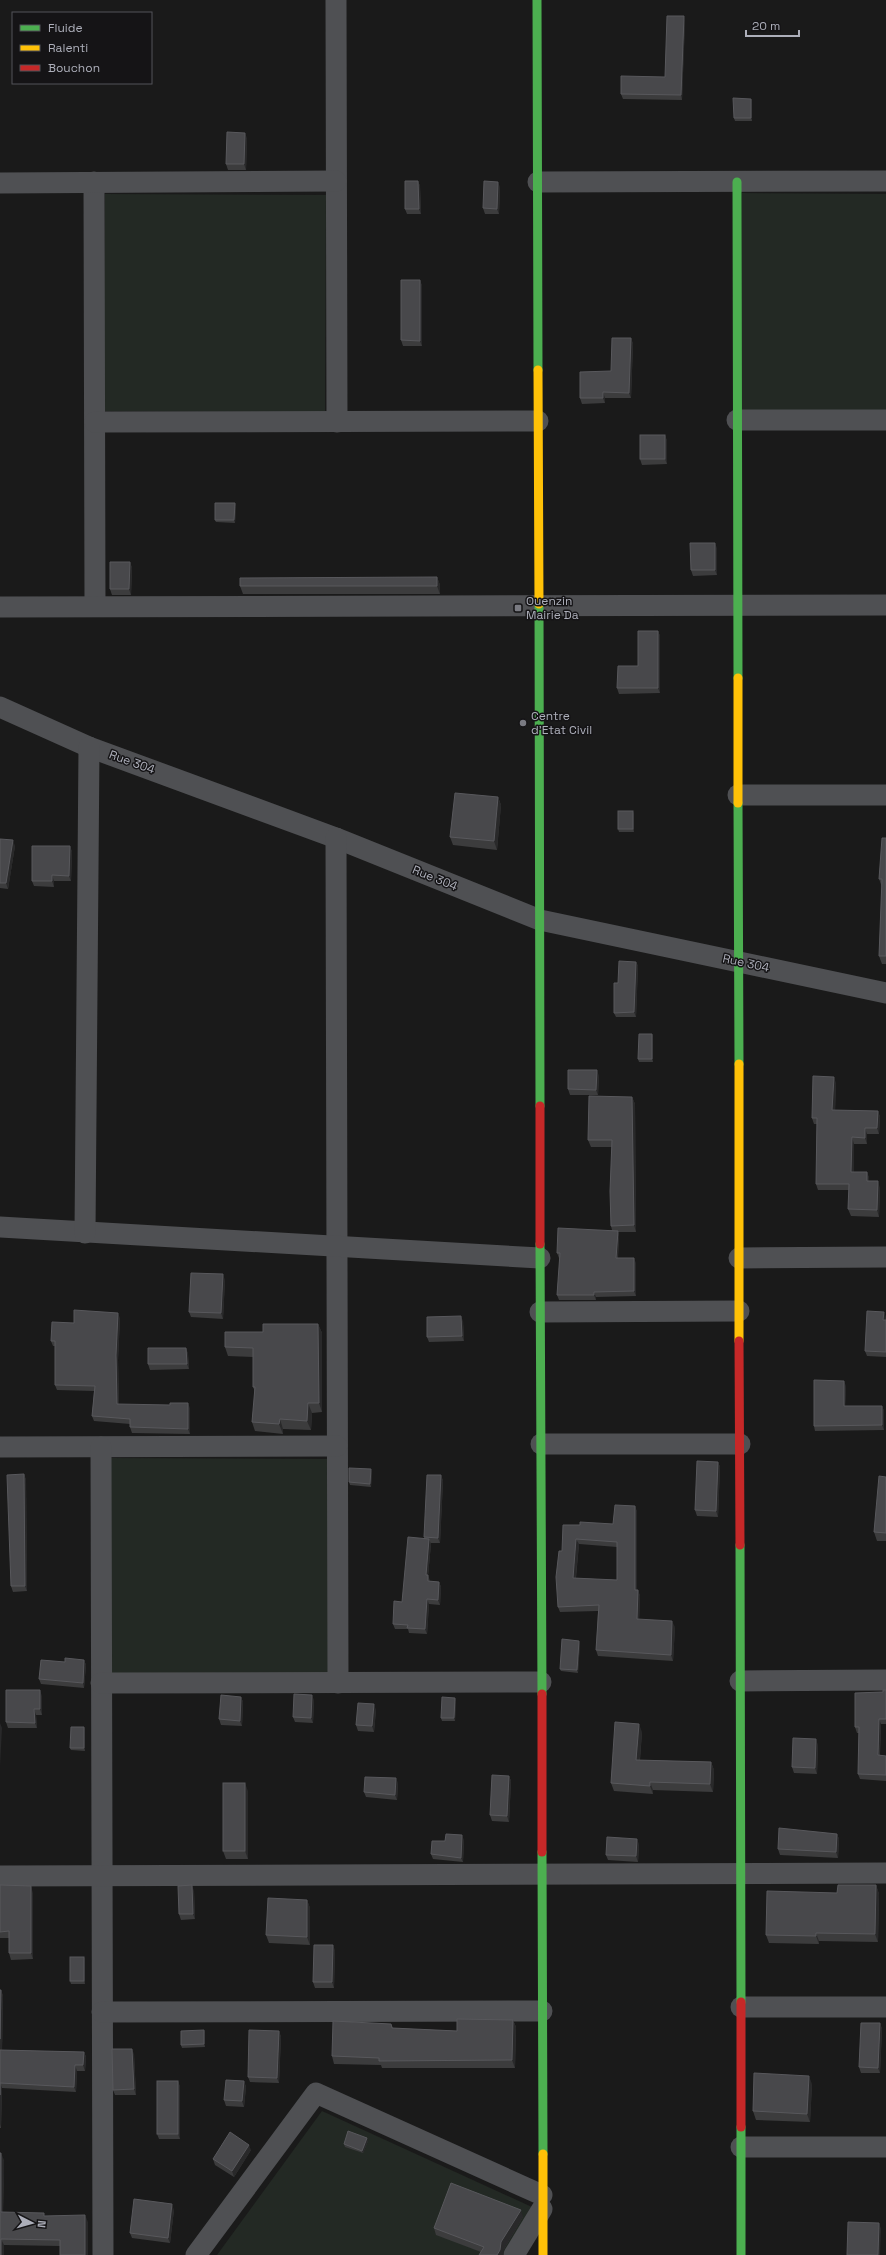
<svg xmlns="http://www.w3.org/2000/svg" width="886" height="2255" viewBox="0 0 886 2255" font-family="'Space Grotesk',sans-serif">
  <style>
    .green { fill: #232924 }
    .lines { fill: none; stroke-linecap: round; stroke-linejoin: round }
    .street { stroke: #4f5053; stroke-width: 21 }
    .fast { stroke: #4caf50; stroke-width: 9 }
    .slow { stroke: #ffc107; stroke-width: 9 }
    .jam { stroke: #c62828; stroke-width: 9 }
    .wall { fill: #3c3c3d; fill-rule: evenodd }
    .shaded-wall { fill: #29292a }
    .building { fill: #48484b; stroke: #58585c; fill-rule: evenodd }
    .poi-dot { fill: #7a7b82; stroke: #151416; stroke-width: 1.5 }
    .labels { text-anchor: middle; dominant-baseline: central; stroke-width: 3; stroke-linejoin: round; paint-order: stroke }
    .poi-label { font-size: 12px; fill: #adafba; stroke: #151416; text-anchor: start }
    .street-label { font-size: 12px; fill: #adafba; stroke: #151416 }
  </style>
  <rect width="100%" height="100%" fill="#1a1a1a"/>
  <g class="green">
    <path d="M742 193 886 194V410H740Z"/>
    <path d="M105 194 326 195 325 412 103 411Z"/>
    <path d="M111 1458 333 1459 332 1676 110 1675Z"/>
    <path d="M322 2111 532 2207 503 2255H217Z"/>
  </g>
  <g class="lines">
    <g class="street">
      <path d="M336 0 337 422"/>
      <path d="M94 182 95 606"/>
      <path d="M538 182 886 181"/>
      <path d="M0 183 336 181"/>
      <path d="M737 420H886"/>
      <path d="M95 422 538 421"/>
      <path d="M0 607 886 605"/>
      <path d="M0 707 89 747 336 838 540 920 886 993"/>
      <path d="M738 795H886"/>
      <path d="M336 838 338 1683"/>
      <path d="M0 1227 540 1258"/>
      <path d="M85 1233 89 747"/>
      <path d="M739 1258 886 1257"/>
      <path d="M540 1312 739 1311"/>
      <path d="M541 1444H740"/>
      <path d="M0 1447 337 1446"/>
      <path d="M101 1447 103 2255"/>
      <path d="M740 1681 886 1680"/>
      <path d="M101 1683 541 1682"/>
      <path d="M0 1876 886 1873"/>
      <path d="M741 2007H886"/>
      <path d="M102 2012 542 2011"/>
      <path d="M741 2147H886"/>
      <path d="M196 2255 316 2093 542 2195"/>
      <path d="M514 2255 542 2209"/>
    </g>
    <g class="fast">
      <path d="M537 0 538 370"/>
      <path d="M737 182 738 678"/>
      <path d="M539 604 540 1106"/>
      <path d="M738 803 739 1064"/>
      <path d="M540 1244 542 1694"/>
      <path d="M740 1545 741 2002"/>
      <path d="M542 1852 543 2154"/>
      <path d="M741 2127V2255"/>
    </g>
    <g class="slow">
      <path d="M538 370 539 604"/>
      <path d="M738 678V803"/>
      <path d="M739 1064V1341"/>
      <path d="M543 2154V2255"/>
    </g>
    <g class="jam">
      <path d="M540 1106V1244"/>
      <path d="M739 1341 740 1545"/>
      <path d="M542 1694V1852"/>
      <path d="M741 2002V2127"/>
    </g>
  </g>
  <g class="wall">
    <path d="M685 21 682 100 623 99 621 94 665 77Z"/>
    <path d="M751 99 752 101V121H735L734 118Z"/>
    <path d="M247 138 246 170H228L226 164Z"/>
    <path d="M418 181 420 186 421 214H407L405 209Z"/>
    <path d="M500 187 499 214H485L483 208Z"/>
    <path d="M420 280 422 286V346H403L401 340Z"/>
    <path d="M631 338 633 344 631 398H605V403L582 404 580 398 611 371Z"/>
    <path d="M665 435 667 441V464L642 465 640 459Z"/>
    <path d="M235 503 236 506 235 523 216 522 215 520Z"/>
    <path d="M717 548V575L693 576 691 570Z"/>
    <path d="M130 562 132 568 131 595H112L110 589Z"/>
    <path d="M437 577 440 585V594H243L240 586Z"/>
    <path d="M658 631 660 636V693L619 694 617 688 638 666Z"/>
    <path d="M498 797 501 805 497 850 453 845 450 837Z"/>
    <path d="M634 814V832H619L618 829Z"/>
    <path d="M886 838V964H882L879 956 882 887 879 879Z"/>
    <path d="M0 839 15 846 8 889 0 888Z"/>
    <path d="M70 846 72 852 71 881H54V887L34 886 32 881Z"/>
    <path d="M636 962 638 966 636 1017H616L614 1013 618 983Z"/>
    <path d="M652 1034 653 1037V1062H639L638 1059Z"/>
    <path d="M599 1076 598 1095H570L568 1089Z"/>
    <path d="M836 1083 835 1110 878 1111 880 1117 879 1134H867V1144H854V1172H867L869 1178V1181L880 1188 879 1217 851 1216 848 1209 849 1190H818L816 1184 817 1124H814L812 1118Z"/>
    <path d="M632 1097 635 1104 636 1232H618L619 1236 618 1258 636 1263V1296L596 1297V1300H559L557 1295 560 1258H559L557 1253 612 1230 611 1226 612 1147H591L588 1140Z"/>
    <path d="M225 1280 223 1319 191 1317 189 1312Z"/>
    <path d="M886 1317V1357L867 1356 865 1351Z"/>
    <path d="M120 1318 118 1360 119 1404 190 1408V1434L132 1433 130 1427V1424L94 1421 92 1416 94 1391 57 1390 55 1385V1346H53L51 1341 74 1323Z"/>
    <path d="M463 1321 464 1341 429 1342 427 1337Z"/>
    <path d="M318 1324 322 1333V1412L312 1413 311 1430 283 1429V1434L255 1431 252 1422 255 1392 253 1387V1357L228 1356 225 1347 263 1332Z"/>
    <path d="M186 1348 188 1354 189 1369 150 1370 148 1364Z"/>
    <path d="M846 1386 845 1406H882L884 1411V1430L815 1431 814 1426Z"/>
    <path d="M718 1462 720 1467 718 1517 697 1516 695 1510Z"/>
    <path d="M372 1472 371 1487 350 1485 349 1482Z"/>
    <path d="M24 1474 26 1480 27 1591 13 1592 11 1586Z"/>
    <path d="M441 1475 443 1481 440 1543H431V1544L428 1576 430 1581 439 1582 441 1587 440 1605 429 1604 427 1634 409 1633 408 1629H395L393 1624 402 1602 424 1539V1537Z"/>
    <path d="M886 1477V1541H877L874 1532Z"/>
    <path d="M635 1506 637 1512V1590H638L640 1596 639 1620 675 1627 673 1661 598 1656 596 1650 598 1611 560 1612 558 1607 562 1551 580 1525 613 1524ZM579 1544 617 1547V1580L576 1578Z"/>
    <path d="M580 1643 578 1673 561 1671 560 1669Z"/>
    <path d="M84 1660 86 1665 84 1688 41 1684 39 1679 65 1662Z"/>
    <path d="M886 1690V1724H881L880 1755 886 1756V1781L860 1779 858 1774 859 1733H857L855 1727 883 1692Z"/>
    <path d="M42 1696V1715H36L37 1728H8L6 1722Z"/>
    <path d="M241 1697 243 1702 242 1726 221 1725 219 1719Z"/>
    <path d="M455 1698 456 1701 455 1721H442L441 1718Z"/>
    <path d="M314 1700 313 1723 295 1722 293 1717Z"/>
    <path d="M376 1710 374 1732 358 1731 356 1725Z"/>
    <path d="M84 1727 85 1730V1751L71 1750 70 1748Z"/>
    <path d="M642 1732 640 1760 711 1762 714 1770 713 1792 653 1790V1794L614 1791 611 1783Z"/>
    <path d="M818 1745 817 1774 794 1773 792 1767Z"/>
    <path d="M509 1776 511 1781 509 1822 492 1821 490 1815Z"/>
    <path d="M398 1783 397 1800 366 1797 364 1792Z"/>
    <path d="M248 1791V1859H226L223 1851Z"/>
    <path d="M837 1834 839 1839 838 1858 780 1855 778 1849Z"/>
    <path d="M464 1840 463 1862 433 1859 431 1854Z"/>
    <path d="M639 1844 638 1862 608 1860 606 1855Z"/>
    <path d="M0 1885 33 1893V1959L11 1960 9 1953V1938H0Z"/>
    <path d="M876 1885 879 1894 878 1942 819 1941V1944L769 1943 766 1935 837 1893Z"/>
    <path d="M194 1891 195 1919 181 1920 179 1914Z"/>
    <path d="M307 1900 310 1908V1945L269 1943 266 1935Z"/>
    <path d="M335 1950 334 1988H315L313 1982Z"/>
    <path d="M84 1957 85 1960V1984H71L70 1981Z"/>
    <path d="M0 1990H1L3 1996 2 2050 84 2052 86 2057 85 2071H77L76 2092 2 2088 1 2128H0Z"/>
    <path d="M513 2020 516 2027 515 2068H382L381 2065 334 2064 332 2056 391 2024 393 2028 457 2031Z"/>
    <path d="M880 2023 882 2029 880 2073H861L859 2067Z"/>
    <path d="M204 2030 205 2033V2047L182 2048 181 2045Z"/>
    <path d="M279 2031 281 2037 279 2083 250 2082 248 2077Z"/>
    <path d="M134 2054 136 2095H115L113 2090Z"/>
    <path d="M178 2081 180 2087V2139H159L157 2134Z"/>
    <path d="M244 2081 246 2087 244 2107 226 2106 224 2100Z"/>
    <path d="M812 2084 810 2122 756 2120 753 2111Z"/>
    <path d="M368 2141 363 2153 345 2147 344 2144Z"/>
    <path d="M251 2150 234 2177 215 2165 213 2159Z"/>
    <path d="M4 2160 3 2212 45 2216 88 2222 60 2246 4 2245V2255H0Z"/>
    <path d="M174 2210 170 2243 132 2238 130 2233Z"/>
    <path d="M523 2217 504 2249 481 2252 436 2235 434 2228Z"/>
  </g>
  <g class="shaded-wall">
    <path d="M684 16 685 21 682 100 681 95Z"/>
    <path d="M751 99 752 101V121L751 118Z"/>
    <path d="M245 133 247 138 246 170 244 164Z"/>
    <path d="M418 181 420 186 421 214 419 209Z"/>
    <path d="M498 182 500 187 499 214 497 209Z"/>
    <path d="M420 280 422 286V346L420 341Z"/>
    <path d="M631 338 633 344 631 398 629 393Z"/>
    <path d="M603 392 605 398V403L603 398Z"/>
    <path d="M665 435 667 441V464L665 459Z"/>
    <path d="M235 503 236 506 235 523 234 520Z"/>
    <path d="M715 543 717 548V575L715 570Z"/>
    <path d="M130 562 132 568 131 595 129 589Z"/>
    <path d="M437 577 440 585V594L437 586Z"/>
    <path d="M658 631 660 636V693L658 688Z"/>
    <path d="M498 797 501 805 497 850 494 841Z"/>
    <path d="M633 811 634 814V832L633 829Z"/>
    <path d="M13 840 15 846 8 889 6 883Z"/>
    <path d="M70 846 72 852 71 881 69 876Z"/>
    <path d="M52 875 54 881V887L52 881Z"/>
    <path d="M636 962 638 966 636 1017 634 1012Z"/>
    <path d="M652 1034 653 1037V1062L652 1059Z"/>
    <path d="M597 1070 599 1076 598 1095 596 1090Z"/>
    <path d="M834 1077 836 1083 835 1116 832 1110Z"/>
    <path d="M632 1097 635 1104 636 1232 634 1225Z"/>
    <path d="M878 1111 880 1117 879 1134 877 1128Z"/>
    <path d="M865 1128 867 1134V1144L865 1138Z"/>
    <path d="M852 1137 854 1144V1178L851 1172Z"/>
    <path d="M867 1172 869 1178V1187L867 1181Z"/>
    <path d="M878 1181 880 1188 879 1217 877 1210Z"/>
    <path d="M618 1231 619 1236 617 1263 616 1258Z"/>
    <path d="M634 1258 636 1263V1296L634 1291Z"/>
    <path d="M223 1274 225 1280 223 1319 221 1313Z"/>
    <path d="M594 1292 596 1297V1300L594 1295Z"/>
    <path d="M884 1312 886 1317 885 1326 883 1320Z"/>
    <path d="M118 1313 120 1318 118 1360 119 1409 117 1404 116 1355Z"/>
    <path d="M461 1316 463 1321 464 1341 462 1336Z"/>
    <path d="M318 1324 322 1333V1412L319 1403Z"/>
    <path d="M186 1348 188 1354 189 1369 187 1364Z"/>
    <path d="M844 1381 846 1386 845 1411 844 1406Z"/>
    <path d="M188 1403 190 1408V1434L188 1429Z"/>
    <path d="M308 1403 312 1413 311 1430 307 1421Z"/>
    <path d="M882 1406 884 1411V1430L882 1425Z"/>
    <path d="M280 1419 283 1429V1434L279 1424Z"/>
    <path d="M718 1462 720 1467 718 1517 716 1511Z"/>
    <path d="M371 1469 372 1472 371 1487 370 1484Z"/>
    <path d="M24 1474 26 1480 27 1591 25 1586Z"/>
    <path d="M441 1475 443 1481 440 1543 438 1538Z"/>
    <path d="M635 1506 637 1512V1596L635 1590Z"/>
    <path d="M429 1539 431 1544 428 1576 430 1580 429 1586 426 1575Z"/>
    <path d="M576 1539 579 1544 575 1584 573 1578Z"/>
    <path d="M439 1582 441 1587 440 1605 438 1600Z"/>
    <path d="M638 1590 640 1596 639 1625 637 1619Z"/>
    <path d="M427 1599 429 1604 427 1634 425 1629Z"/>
    <path d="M672 1621 675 1627 673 1661 671 1655Z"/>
    <path d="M579 1641 580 1643 578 1673 577 1670Z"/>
    <path d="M84 1660 86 1665 84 1688 83 1683Z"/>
    <path d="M40 1690 42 1696V1715L40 1709Z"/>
    <path d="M312 1695 314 1700 313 1723 311 1718Z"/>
    <path d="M241 1697 243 1702 242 1726 240 1721Z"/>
    <path d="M455 1698 456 1701 455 1721 454 1718Z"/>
    <path d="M374 1704 376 1710 374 1732 372 1726Z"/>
    <path d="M34 1709 36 1715 37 1728 35 1723Z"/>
    <path d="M879 1719 881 1724 879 1761 878 1755Z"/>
    <path d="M0 1723 2 1728 0 1766Z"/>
    <path d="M639 1724 642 1732 639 1768 636 1760Z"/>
    <path d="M84 1727 85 1730V1751L84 1748Z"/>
    <path d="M816 1739 818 1745 817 1774 815 1768Z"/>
    <path d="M711 1762 714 1770 713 1792 710 1784Z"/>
    <path d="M509 1776 511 1781 509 1822 507 1816Z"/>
    <path d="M396 1778 398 1783 397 1800 395 1795Z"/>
    <path d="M650 1782 653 1790V1794L650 1786Z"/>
    <path d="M245 1783 248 1791V1859L245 1851Z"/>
    <path d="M837 1834 839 1839 838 1858 836 1852Z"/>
    <path d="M462 1835 464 1840 463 1862 461 1858Z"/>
    <path d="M637 1839 639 1844 638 1862 636 1856Z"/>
    <path d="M192 1885 194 1891 195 1919 193 1914Z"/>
    <path d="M876 1885 879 1894 878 1942 875 1934Z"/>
    <path d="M31 1886 33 1893V1959L31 1953Z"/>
    <path d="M307 1900 310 1908V1945L307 1937Z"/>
    <path d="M816 1933 819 1941V1944L816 1936Z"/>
    <path d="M333 1945 335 1950 334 1988 332 1982Z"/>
    <path d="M84 1957 85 1960V1984L84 1981Z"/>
    <path d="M1 1990 3 1996 2 2055 0 2050Z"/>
    <path d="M513 2020 516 2027 515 2068 512 2060Z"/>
    <path d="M880 2023 882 2029 880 2073 878 2068Z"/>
    <path d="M204 2030 205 2033V2047L204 2044Z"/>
    <path d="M279 2031 281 2037 279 2083 277 2078Z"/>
    <path d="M132 2049 134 2054 136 2095 134 2089Z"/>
    <path d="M84 2052 86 2057 85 2071 83 2065Z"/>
    <path d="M75 2065 77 2071 76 2092 74 2087Z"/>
    <path d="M809 2076 812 2084 810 2122 807 2114Z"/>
    <path d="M178 2081 180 2087V2139L178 2134Z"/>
    <path d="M244 2081 246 2087 244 2107 242 2101Z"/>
    <path d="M0 2083 2 2088 1 2128 0 2124Z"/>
    <path d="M367 2138 368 2141 363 2153 362 2151Z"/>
    <path d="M249 2145 251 2150 234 2177 232 2171Z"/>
    <path d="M1 2153 4 2160 3 2218 1 2212Z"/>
    <path d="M172 2204 174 2210 170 2243 168 2238Z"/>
    <path d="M521 2210 523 2217 504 2249 503 2255H497L501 2242Z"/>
    <path d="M85 2215 88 2222V2255H85Z"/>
    <path d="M879 2223 881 2229 880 2255H878Z"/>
    <path d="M1 2239 4 2245V2255H1Z"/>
  </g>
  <g class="building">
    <path d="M667 16H684L681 95 621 94V76L665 77Z"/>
    <path d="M733 98 751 99V118H734Z"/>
    <path d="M227 132 245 133 244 164H226Z"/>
    <path d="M405 181H418L419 209H405Z"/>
    <path d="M484 181 498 182 497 209 483 208Z"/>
    <path d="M401 280H420V341L401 340Z"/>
    <path d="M612 338H631L629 393 603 392V398H580V372L611 371Z"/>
    <rect x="640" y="435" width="25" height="24"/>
    <path d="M215 503H235L234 520H215Z"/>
    <path d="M690 543H715V570H691Z"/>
    <path d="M110 562H130L129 589H110Z"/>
    <path d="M437 577V586H240V578Z"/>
    <path d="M638 631H658V688H617L618 666H638Z"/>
    <path d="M455 793 498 797 494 841 450 837Z"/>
    <rect x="618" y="811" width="15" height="18"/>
    <path d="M882 838H886V956H879L882 879H879Z"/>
    <path d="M0 839 13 840 6 883H0Z"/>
    <path d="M32 846H70L69 876 52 875V881H32Z"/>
    <path d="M619 961 636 962 634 1012 614 1013V983H618Z"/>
    <path d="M639 1034H652V1059H638Z"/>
    <path d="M568 1070H597L596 1090 568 1089Z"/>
    <path d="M813 1076 834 1077 832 1110 878 1111 877 1128H865V1138L852 1137 851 1172H867V1181H878L877 1210 848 1209 849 1184H816L817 1118H812Z"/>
    <path d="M589 1096 632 1097 634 1225 611 1226 610 1191 612 1140H588Z"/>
    <path d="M558 1228 618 1231 616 1258H634V1291L594 1292V1295H557L560 1253H557Z"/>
    <path d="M191 1273 223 1274 221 1313 189 1312Z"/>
    <path d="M74 1310 118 1313 116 1355 117 1404 170 1405V1403H188V1429L130 1427V1419L92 1416 95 1386 55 1385V1341H51L52 1322 74 1323Z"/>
    <path d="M867 1311 884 1312 883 1320H886V1352L865 1351Z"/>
    <path d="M461 1316 462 1336 427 1337V1317Z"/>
    <path d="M263 1324H318L319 1403H308L307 1421 280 1419 279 1424 252 1422 255 1387H253V1348L225 1347V1332H263Z"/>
    <path d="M148 1348H186L187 1364H148Z"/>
    <path d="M814 1380 844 1381V1406H882V1425L814 1426Z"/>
    <path d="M697 1461 718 1462 716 1511 695 1510Z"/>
    <path d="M349 1468 371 1469 370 1484 349 1482Z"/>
    <path d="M24 1474 25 1586H11L7 1475Z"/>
    <path d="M427 1475H441L438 1538 424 1537Z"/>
    <path d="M879 1476 886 1477V1533L874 1532Z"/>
    <path d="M615 1505 635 1506V1590H638L637 1619 672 1621 671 1655 596 1650 599 1605 558 1607 556 1577 559 1551H562L563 1525H580V1522L613 1524ZM576 1539 617 1542V1580L573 1578Z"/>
    <path d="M408 1537 429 1539 426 1575H428V1581L439 1582 438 1600 427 1599 425 1629 407 1628 408 1625 393 1624 394 1601 402 1602Z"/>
    <path d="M562 1639 579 1641 577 1670 560 1669Z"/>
    <path d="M65 1658 84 1660 83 1683 39 1679 41 1660 65 1662Z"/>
    <path d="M6 1690H40V1709H34L35 1723 6 1722Z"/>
    <path d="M883 1690H886V1719H879L878 1755 886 1756V1775L858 1774 859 1727H855V1693L883 1692Z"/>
    <path d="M294 1694 312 1695 311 1718 293 1717Z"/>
    <path d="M221 1695 241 1697 240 1721 219 1719Z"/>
    <path d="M442 1697 455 1698 454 1718H441Z"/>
    <path d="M358 1703 374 1704 372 1726 356 1725Z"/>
    <path d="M615 1722 639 1724 636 1760 711 1762 710 1784 650 1782V1786L611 1783Z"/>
    <path d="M71 1727H84V1748H70Z"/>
    <path d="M793 1738 816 1739 815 1768 792 1767Z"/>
    <path d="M492 1775 509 1776 507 1816 490 1815Z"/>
    <path d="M365 1777 396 1778 395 1795 364 1792Z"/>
    <rect x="223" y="1783" width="22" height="68"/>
    <path d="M779 1828 837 1834 836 1852 778 1849Z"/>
    <path d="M446 1834 462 1835 461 1858 431 1854 432 1841H445Z"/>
    <path d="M607 1837 637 1839 636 1856 606 1855Z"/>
    <path d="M0 1885 31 1886V1953H9V1931L0 1932Z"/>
    <path d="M192 1885 193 1914H179L178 1886Z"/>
    <path d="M838 1885H876L875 1934 816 1933V1936L766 1935 767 1891 837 1893Z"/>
    <path d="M268 1898 307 1900V1937L266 1935Z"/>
    <path d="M314 1945H333L332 1982H313Z"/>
    <rect x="70" y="1957" width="14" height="24"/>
    <path d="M0 1990H1L0 2039Z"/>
    <path d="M457 2019 513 2020 512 2060 379 2061V2058L332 2056 333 2021 391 2024 392 2028 457 2031Z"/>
    <path d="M861 2023H880L878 2068 859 2067Z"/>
    <path d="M204 2030V2044L181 2045V2031Z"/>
    <path d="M249 2030 279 2031 277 2078 248 2077Z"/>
    <path d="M112 2049H132L134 2089 113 2090Z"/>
    <path d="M0 2050 84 2052 83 2065H75L74 2087 0 2083V2095Z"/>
    <path d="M754 2073 809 2076 807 2114 753 2111Z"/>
    <path d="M226 2080 244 2081 242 2101 224 2100Z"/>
    <rect x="157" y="2081" width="21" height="53"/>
    <path d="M348 2131 367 2138 362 2151 344 2144Z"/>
    <path d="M230 2132 249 2145 232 2171 213 2159Z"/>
    <path d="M0 2153H1V2212L44 2213V2216L85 2215V2255H60V2240L1 2239V2255H0Z"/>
    <path d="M451 2183 521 2210 501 2242 500 2250 497 2255H479L484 2247 434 2228Z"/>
    <path d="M134 2199 172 2204 168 2238 130 2233Z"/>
    <path d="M848 2222 879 2223 878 2255H847Z"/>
  </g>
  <g class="poi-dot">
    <rect x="514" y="604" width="8" height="8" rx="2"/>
    <circle cx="523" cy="723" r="4"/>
  </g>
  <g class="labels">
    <g class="poi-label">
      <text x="526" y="601">Ouenzin<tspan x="526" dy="14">Mairie Da</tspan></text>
      <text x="531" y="716">Centre<tspan x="531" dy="14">d'Etat Civil</tspan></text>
    </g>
    <g class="street-label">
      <text transform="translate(132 762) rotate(20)">Rue 304</text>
      <text transform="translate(435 878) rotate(22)">Rue 304</text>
      <text transform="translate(746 963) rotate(12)">Rue 304</text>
    </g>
  </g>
  <rect x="12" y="12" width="140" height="72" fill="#151416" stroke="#525258"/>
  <rect x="20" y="25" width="20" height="6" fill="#4caf50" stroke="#525258"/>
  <text x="48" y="32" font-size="12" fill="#adafba">Fluide</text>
  <rect x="20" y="45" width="20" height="6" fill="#ffc107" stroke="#525258"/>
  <text x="48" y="52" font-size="12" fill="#adafba">Ralenti</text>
  <rect x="20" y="65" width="20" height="6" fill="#c62828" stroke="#525258"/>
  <text x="48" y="72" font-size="12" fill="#adafba">Bouchon</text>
  <g transform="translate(32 2223) rotate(96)" stroke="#151416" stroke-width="3" paint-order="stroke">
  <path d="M0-3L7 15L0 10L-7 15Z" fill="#adafba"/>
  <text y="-6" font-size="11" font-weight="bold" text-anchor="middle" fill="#adafba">N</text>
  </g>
  <path d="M746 30v6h53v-6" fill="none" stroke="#adafba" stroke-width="2"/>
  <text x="752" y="30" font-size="12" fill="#adafba" stroke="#151416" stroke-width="3" paint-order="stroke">20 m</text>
</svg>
